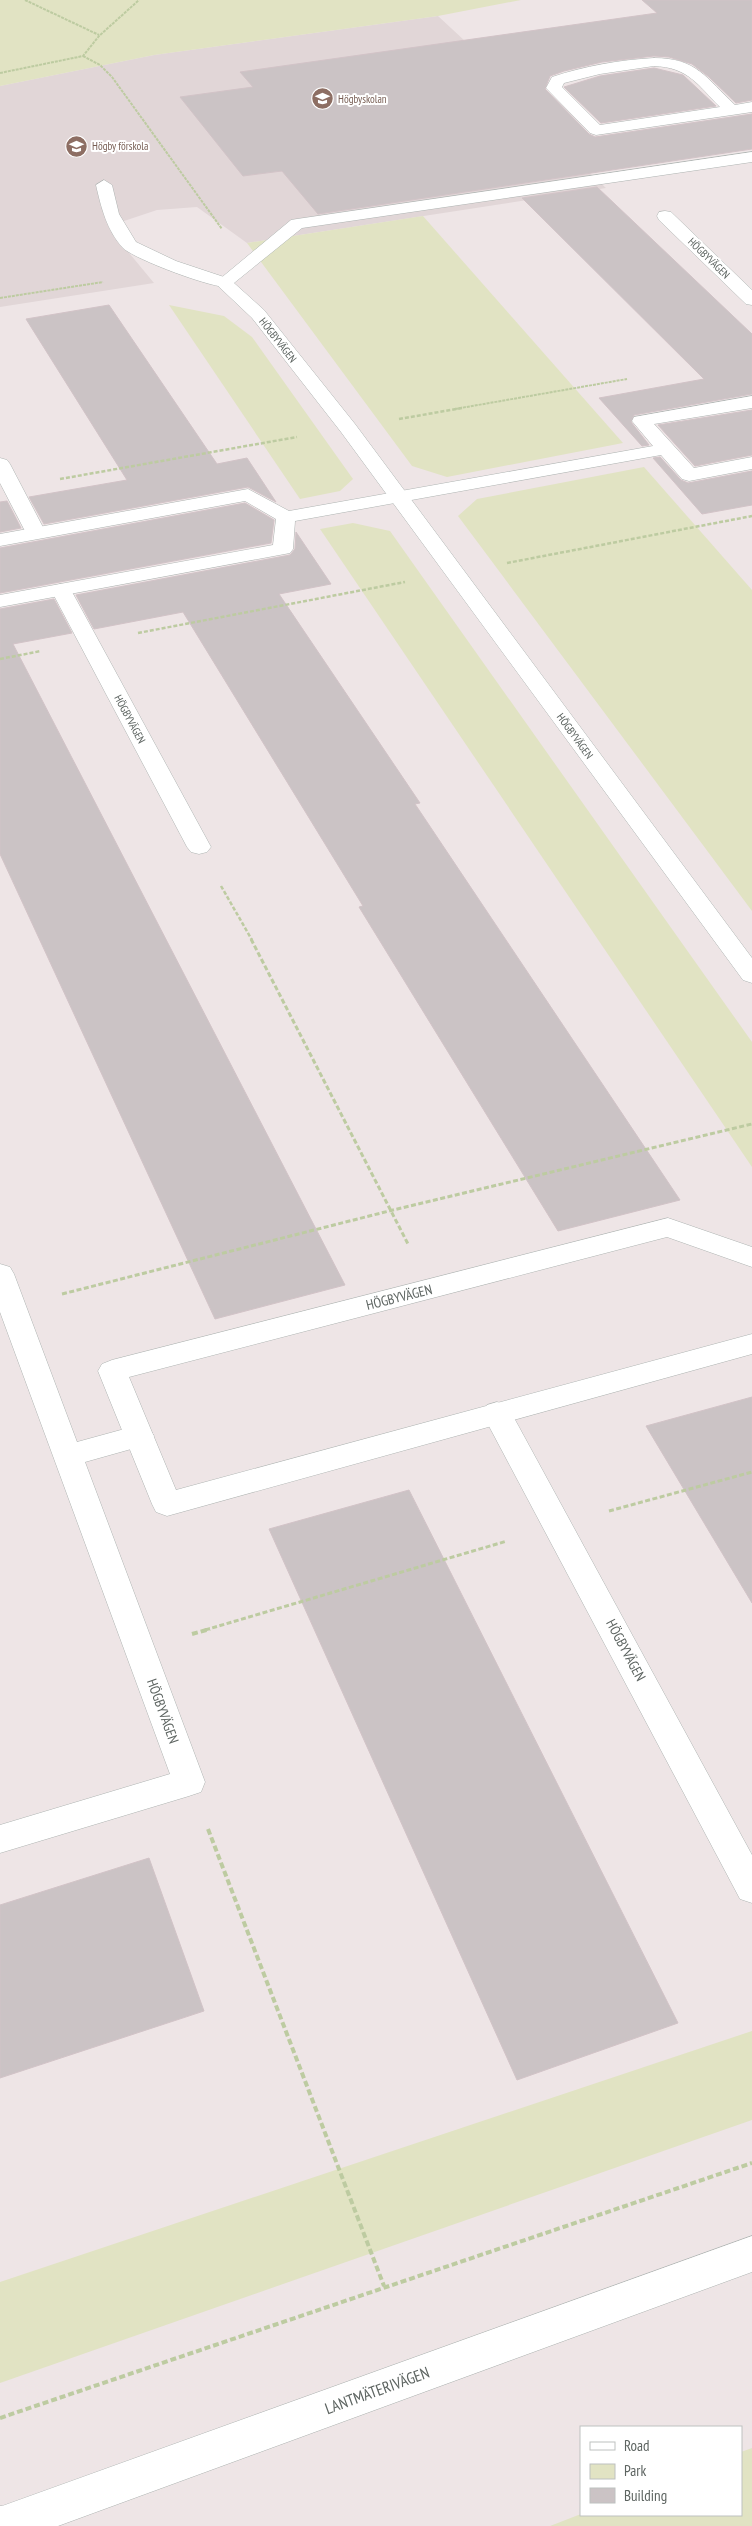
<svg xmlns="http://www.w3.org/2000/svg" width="752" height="2526" viewBox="0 0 752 2526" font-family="'PT Sans Narrow',sans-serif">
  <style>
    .education { fill: #e1d6d7 }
    .green { fill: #e1e3c3 }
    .building { fill: #cbc3c5; stroke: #d2c3c7 }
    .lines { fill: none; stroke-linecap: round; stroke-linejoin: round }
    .lane-casing { stroke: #aeb4b2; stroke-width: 1 }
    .street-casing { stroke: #aeb4b2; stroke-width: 1 }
    .path-far3 { stroke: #bdcba1; stroke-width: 2; stroke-dasharray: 3 1; stroke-linecap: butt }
    .path-far2 { stroke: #bdcba1; stroke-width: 2.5; stroke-dasharray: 4 2; stroke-linecap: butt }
    .path-far1 { stroke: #bdcba1; stroke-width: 3; stroke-dasharray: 5 2.5; stroke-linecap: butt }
    .path { stroke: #bdcba1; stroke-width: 4; stroke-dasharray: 6 3; stroke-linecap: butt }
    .lane { fill: #fff; fill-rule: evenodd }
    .street { fill: #fff; fill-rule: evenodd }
    .labels { text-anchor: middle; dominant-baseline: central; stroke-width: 4; stroke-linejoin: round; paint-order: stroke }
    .far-education-label { font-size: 11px; fill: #785e54; stroke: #fff; text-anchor: start }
    .far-street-label { font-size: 11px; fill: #5d6461; stroke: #fff }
    .street-label { font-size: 14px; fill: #5d6461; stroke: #fff }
    .near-street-label { font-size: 16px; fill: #5d6461; stroke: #fff }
  </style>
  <rect width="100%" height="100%" fill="#eee5e6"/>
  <path class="education" d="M438 16 562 131 561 146 606 188 247 243 197 207 157 210 124 221 125 248 154 283 0 307V86L154 55Z"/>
  <g class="green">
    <path d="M0 0H521L438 16 154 55 0 86Z"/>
    <path d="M423 216 623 443 447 477 412 466 247 243Z"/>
    <path d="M169 305 224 316 252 337 353 479 340 491 300 499Z"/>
    <path d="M644 467 752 590V911L458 516 477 499Z"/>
    <path d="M353 523 390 531 752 1042V1167L320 529Z"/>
    <path d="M752 2031V2120L0 2383V2282Z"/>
    <path d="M752 2448V2526H550L581 2514 741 2515V2452Z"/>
  </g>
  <g class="building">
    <path d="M642 0H752V100L736 103 709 77 692 64 669 57 654 56 602 62 564 71 550 76 545 89 589 134 595 137 752 114V149L318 214 282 171 243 176 180 97 253 87 240 72 657 13Z"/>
    <path d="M654 68 683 75 716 106 601 123 564 87 600 76Z"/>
    <path d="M597 187 752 334V394L634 415 631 422 649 445 642 446 599 398 704 379 522 198Z"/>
    <path d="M109 305 217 464 247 458 276 502 248 487 44 524 29 497 127 480 26 319Z"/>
    <path d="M752 410V455L695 466 658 425Z"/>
    <path d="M660 457 681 480 688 483 752 471V505L702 514 653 458Z"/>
    <path d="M7 501 21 528 0 532V502Z"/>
    <path d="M245 503 274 520 271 543 0 593V548Z"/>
    <path d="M296 532 331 584 279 594 420 803 415 804 680 1200 558 1231 359 907 363 906 183 612 94 629 76 595 290 555 295 549Z"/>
    <path d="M54 599 72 633 13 644 345 1285 215 1319 0 854V609Z"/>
    <path d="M752 1397V1603L646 1426Z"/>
    <path d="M409 1490 678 2023 517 2080 269 1529Z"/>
    <path d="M149 1858 204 2011 0 2078V1905Z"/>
  </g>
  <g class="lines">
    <defs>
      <g id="lane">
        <path d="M104 180 112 185 119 214 136 242 176 261 230 279 233 283 230 287C216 290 134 259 123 248 107 231 101 207 96 185Z"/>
        <path d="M752 396V408L654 424 694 468 752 457V469L689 481 682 479 661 455 295 521 293 549 290 553 0 607V595L273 545 276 519 245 501 0 546V534L248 489 289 511 653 446 632 421 634 417Z"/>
        <path d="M668 1218 752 1247V1267L667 1237 129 1377 176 1490 752 1334V1354L167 1516 156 1512 152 1504 98 1371 102 1364 112 1360Z"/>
      </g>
      <g id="street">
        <path d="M654 58C697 58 706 78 735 105L752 102V112L596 135 590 133 546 88 552 77C585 66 619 60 654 58ZM654 66C688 67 698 85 720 107L600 125 562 87 564 83 600 74Z"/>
        <path d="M752 152V162L302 228 234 283 264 310 355 424 752 958V983L743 980 341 432 252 318 215 283 291 220 297 219Z"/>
        <path d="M665 211 671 212 752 290V305L746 304 659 220 657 216 659 212Z"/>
        <path d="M0 458 7 460 10 464 46 533 43 537H29L26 533 0 483Z"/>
        <path d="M61 584 68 586 71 590 211 847 207 852 199 854 191 852 187 847 51 590 54 586Z"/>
        <path d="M0 1264 10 1267 14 1274 77 1442 139 1425 149 1428 154 1436 149 1444 85 1462 205 1782 201 1792 189 1796 0 1853V1825L170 1774 0 1312Z"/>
        <path d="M497 1402 507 1405 752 1855V1903L740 1899 482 1413 487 1405Z"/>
        <path d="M752 2236V2272L58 2526H0V2506H2Z"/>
      </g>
    </defs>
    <use href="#lane" class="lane-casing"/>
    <use href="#street" class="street-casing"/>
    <g class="path-far3">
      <path d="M25 0 99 35"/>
      <path d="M83 56 100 65 112 77 222 229"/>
      <path d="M0 73 83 56 99 36 139 0"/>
      <path d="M0 298 103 282"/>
      <path d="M455 409 627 379"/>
    </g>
    <g class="path-far2">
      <path d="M399 419 462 408"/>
      <path d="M60 479 297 437"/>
      <path d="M507 563 752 516"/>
      <path d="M138 633 405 582"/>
      <path d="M0 659 41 651"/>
      <path d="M221 886 252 940"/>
    </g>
    <g class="path-far1">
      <path d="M251 939 408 1244"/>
      <path d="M62 1294 389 1211 752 1124"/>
      <path d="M609 1511 752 1472"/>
      <path d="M205 1630 507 1541"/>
    </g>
    <g class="path">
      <path d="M192 1634 210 1629"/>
      <path d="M208 1829 384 2286"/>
      <path d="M0 2418 752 2163"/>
    </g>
    <use href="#lane" class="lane"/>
    <use href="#street" class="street"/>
  </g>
  <defs>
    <symbol id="school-disc" viewBox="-11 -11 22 22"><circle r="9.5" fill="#8d6e63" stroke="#fff"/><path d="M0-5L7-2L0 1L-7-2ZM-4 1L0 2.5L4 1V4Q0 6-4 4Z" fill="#fff"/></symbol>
  </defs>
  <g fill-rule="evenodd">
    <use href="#school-disc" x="310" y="86" width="25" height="25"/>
    <use href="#school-disc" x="64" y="134" width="25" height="25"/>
  </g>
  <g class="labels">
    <g class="far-education-label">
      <text x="338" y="99">Högbyskolan</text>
      <text x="92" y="146">Högby förskola</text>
    </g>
    <g class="far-street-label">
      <text transform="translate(709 258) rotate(44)">HÖGBYVÄGEN</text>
      <text transform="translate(278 340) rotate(52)">HÖGBYVÄGEN</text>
      <text transform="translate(130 719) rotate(62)">HÖGBYVÄGEN</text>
      <text transform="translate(575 736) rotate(54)">HÖGBYVÄGEN</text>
    </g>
    <g class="street-label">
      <text transform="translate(399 1297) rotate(-14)">HÖGBYVÄGEN</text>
      <text transform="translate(626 1650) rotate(62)">HÖGBYVÄGEN</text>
      <text transform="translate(163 1711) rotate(70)">HÖGBYVÄGEN</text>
    </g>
    <g class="near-street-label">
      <text transform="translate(377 2390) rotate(-20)">LANTMÄTERIVÄGEN</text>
    </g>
  </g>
  <rect x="580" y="2426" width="162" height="90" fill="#ffffff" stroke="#bec1c0"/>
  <rect x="590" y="2442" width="25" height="8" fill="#ffffff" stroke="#bec1c0"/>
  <text x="624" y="2451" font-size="15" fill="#5d6461">Road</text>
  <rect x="590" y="2464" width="25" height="15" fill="#e1e3c3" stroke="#bec1c0"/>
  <text x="624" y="2476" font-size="15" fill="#5d6461">Park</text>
  <rect x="590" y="2488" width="25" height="15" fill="#cbc3c5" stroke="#bec1c0"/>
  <text x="624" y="2501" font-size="15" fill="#5d6461">Building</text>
</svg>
